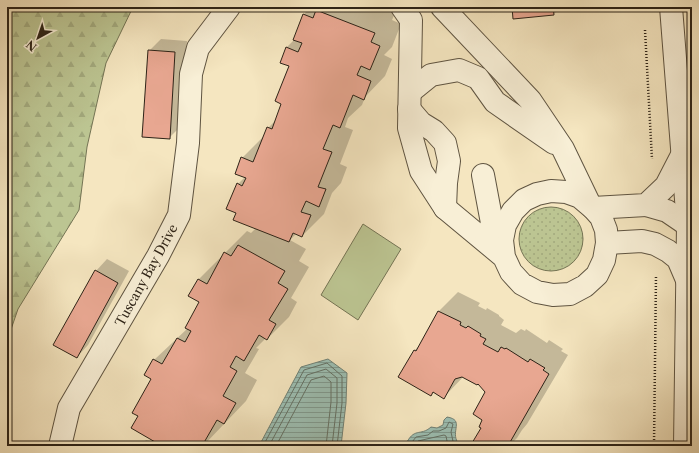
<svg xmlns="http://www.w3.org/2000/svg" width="699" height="453" viewBox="0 0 699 453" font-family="'Libre Caslon Text',serif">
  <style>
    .green { fill: url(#green-dots); stroke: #747454 }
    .forest { fill: url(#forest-firs); stroke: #747454 }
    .pitch { fill: #bcc592; stroke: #747454 }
    .water { fill: url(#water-rules); stroke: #708175 }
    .shadow { fill: #0003 }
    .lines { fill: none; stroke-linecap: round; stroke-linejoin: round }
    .shore { stroke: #647165; stroke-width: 1 }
    .building { fill: #e8a791; stroke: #2d2317 }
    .minor-casing { stroke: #5f5441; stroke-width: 24 }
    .path { stroke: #2d2317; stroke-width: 2.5; stroke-dasharray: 1 2; stroke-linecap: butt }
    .minor { stroke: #f8efd6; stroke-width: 22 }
    .labels { text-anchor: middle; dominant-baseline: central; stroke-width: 3.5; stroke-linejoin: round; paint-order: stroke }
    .street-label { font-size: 13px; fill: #2d2317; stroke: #f8efd6 }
  </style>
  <defs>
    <pattern id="green-dots" width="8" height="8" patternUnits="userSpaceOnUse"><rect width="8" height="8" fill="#bcc592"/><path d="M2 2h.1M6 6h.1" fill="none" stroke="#a2a97d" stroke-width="1.8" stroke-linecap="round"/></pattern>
    <pattern id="forest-firs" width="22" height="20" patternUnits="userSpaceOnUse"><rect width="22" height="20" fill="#bcc592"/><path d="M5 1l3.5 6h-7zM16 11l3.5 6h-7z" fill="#a2a97d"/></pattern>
    <pattern id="water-rules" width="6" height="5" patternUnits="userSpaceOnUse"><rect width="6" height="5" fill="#9cbfb3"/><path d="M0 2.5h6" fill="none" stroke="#809b91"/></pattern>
  </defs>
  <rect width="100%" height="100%" fill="#f5e6c0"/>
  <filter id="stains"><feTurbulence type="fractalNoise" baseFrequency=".005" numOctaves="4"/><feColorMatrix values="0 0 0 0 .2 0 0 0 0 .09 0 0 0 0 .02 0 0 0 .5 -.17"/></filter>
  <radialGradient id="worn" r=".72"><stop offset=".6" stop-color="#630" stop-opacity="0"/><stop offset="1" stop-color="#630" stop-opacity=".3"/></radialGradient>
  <circle class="green" cx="551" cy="239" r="32"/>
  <path class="forest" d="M7 7H133L106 63 87 147 79 210 18 309 7 341Z"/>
  <path class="pitch" d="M363 224 401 249 358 320 321 295Z"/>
  <g class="water">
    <path d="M328 359 347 373 346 403 341 446H259L301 367Z"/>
    <path d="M447 417C465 420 450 431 458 443L457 446H405C414 426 420 437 431 427L437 428 443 425 444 420Z"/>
  </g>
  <g class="shadow">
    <path d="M311 7H387L396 11 392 20 401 24 392 47 384 55 392 59 385 76 365 97 362 105 348 118 345 127 353 130 340 164 347 167 341 183 332 193 324 214 302 236 296 234 290 240 306 249 299 261 309 267 291 298 297 302 289 317 267 339 266 338 256 348 259 349 245 373 257 380 246 401 203 446H134L136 445 140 446 146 440 158 443 140 416 153 379 154 360 188 328 201 302 190 295 199 279 221 257 222 258 225 253 247 231 251 233 256 228 237 212 238 184 245 177 242 158 265 135 268 128 277 119 283 103 290 66 287 47 295 39 304 14Z"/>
    <path d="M513 7H561L554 14Z"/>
    <path d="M161 39 187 41 181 126 169 138 149 51Z"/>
    <path d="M107 259 129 271 88 345 77 357 96 271Z"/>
    <path d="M458 292 480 303 478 306 486 310 487 308 499 315V316L504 320 501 325 516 333 521 329 525 331 526 329 547 343 549 340 563 349 561 351 568 355 527 424 522 430 517 438 509 446H479L484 419 487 392 479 383 464 376 444 397 434 392 431 395 415 350 419 346 439 311Z"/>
  </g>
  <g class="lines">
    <g class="shore">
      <path d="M263 446 304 370 327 363 342 376V403L337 446"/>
      <path d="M269 446 307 375 326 369 337 378V403L332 446"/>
      <path d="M276 446 311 380 324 376 331 382V402L326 446"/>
      <path d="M409 446 416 437 428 435 433 431H439L446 428 449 422 453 424 451 432 454 446"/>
      <path d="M415 446 418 441 444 435 446 436 448 446"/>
    </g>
  </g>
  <g class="building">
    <path d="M512 7H553L554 15 513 19Z"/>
    <path d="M316 10 375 33 371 42 380 46 370 70 361 66 357 75 371 81 364 100 353 95 340 128 333 125 323 149 332 152 318 187 326 189 319 207 306 201 301 212 311 215 302 237 293 233 289 242 233 220 236 213 226 209 237 183 242 186 246 178 235 174 241 157 253 162 267 127 272 129 281 104 275 101 289 66 280 63 286 47 298 52 302 43 293 40 303 14 313 18Z"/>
    <path d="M148 50 175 52 170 139 142 137Z"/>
    <path d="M238 245 285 271 278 283 288 289 269 320 276 324 267 340 259 335 244 361 236 356 230 367 237 371 223 396 236 403 224 424 217 420 202 446H162L131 428 138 416 132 413 151 379 144 375 153 359 162 364 177 338 185 342 191 331 185 328 199 302 188 296 198 279 207 284 224 252 231 256Z"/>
    <path d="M95 270 118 283 77 358 53 345Z"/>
    <path d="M438 311 461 322 460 325 466 328 468 326 481 334 480 336 486 339 483 344 498 352 501 347 505 349 506 348 528 362 530 359 545 368 543 370 549 374 509 444 507 443 506 446H477L472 443 481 428 479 427 482 420 473 414 485 392 478 384 477 385 462 377 455 379 444 399 433 392 431 396 398 377 414 350 416 351Z"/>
  </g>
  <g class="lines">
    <defs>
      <g id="minor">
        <path d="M402 7 411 20 409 128 421 171 445 208 504 257 511 272 522 284 537 292 553 295 570 294 585 286 597 275 604 260 607 243 606 230 601 217 593 208 580 197 566 192 551 191 537 194 524 200 513 211 505 225 502 240 504 257"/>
        <path d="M442 7 530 100 563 149 589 203"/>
        <path d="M671 7 688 225 685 446"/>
        <path d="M410 92 431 75 459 70 478 78 495 102 554 143"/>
        <path d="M409 109 421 123 434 131 445 143 449 161 446 183 445 208"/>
        <path d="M483 175 492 223 486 241"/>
        <path d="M646 205 667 211 692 228"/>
        <path d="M593 208 646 205 666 186 682 155"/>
        <path d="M607 243 642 241 655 244 668 251 678 259 687 280"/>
        <path d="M60 446 69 408 158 256 179 215 188 143 191 74 198 48 229 7"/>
      </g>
    </defs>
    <use href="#minor" class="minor-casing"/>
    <g class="path">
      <path d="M645 30 652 159"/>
      <path d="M654 446 656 275"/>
    </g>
    <use href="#minor" class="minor"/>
  </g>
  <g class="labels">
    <g class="street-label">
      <text transform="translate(146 275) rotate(-61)">Tuscany Bay Drive</text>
    </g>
  </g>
  <rect width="699" height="453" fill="none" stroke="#f5e6c0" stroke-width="24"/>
  <rect x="8" y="8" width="683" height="437" fill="none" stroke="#2d2317" stroke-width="2"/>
  <rect x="12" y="12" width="675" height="429" fill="none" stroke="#2d2317"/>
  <g transform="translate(38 38) rotate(220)" stroke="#f8efd6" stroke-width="3" paint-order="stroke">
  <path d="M0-3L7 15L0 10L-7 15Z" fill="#2d2317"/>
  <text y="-6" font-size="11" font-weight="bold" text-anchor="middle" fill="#2d2317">N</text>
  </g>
  <rect width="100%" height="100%" filter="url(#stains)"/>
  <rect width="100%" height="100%" fill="url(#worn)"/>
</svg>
